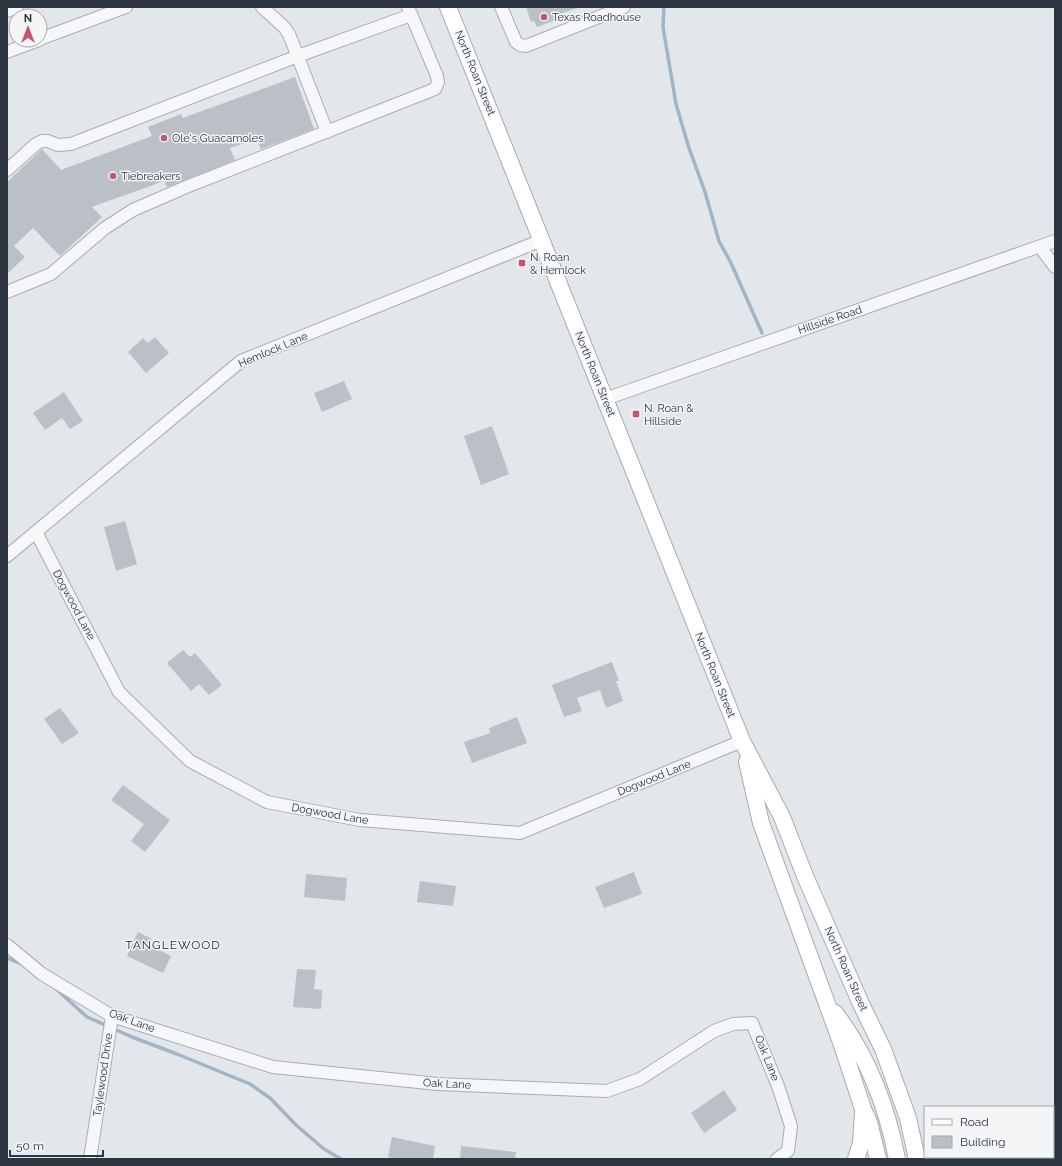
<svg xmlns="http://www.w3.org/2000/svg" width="1062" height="1166" viewBox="0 0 1062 1166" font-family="Raleway,sans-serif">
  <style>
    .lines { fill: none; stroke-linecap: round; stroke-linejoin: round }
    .stream { stroke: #a2b5c6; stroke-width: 3.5 }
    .building { fill: #bbc0c6 }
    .minor-casing { stroke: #a9adb4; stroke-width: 14 }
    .major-casing { stroke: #a4abb4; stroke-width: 18 }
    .minor { stroke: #f6f7f9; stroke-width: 12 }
    .major { stroke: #fff; stroke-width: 16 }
    .poi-dot { fill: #c1566c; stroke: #f3f5f7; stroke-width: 1.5 }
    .labels { text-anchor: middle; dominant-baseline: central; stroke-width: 3; stroke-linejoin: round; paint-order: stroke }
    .poi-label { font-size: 11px; fill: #2d3541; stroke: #f3f5f7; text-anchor: start }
    .street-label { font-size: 11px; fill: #2d3541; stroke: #f3f5f7 }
    .neighbourhood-label { font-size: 12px; letter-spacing: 1px; fill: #1f2632; stroke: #f3f5f7 }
  </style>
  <rect width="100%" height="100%" fill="#e3e6ea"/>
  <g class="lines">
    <g class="stream">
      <path d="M664 7 663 27 676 104 689 148 705 192 719 241 731 263 762 333"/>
      <path d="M7 958 24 965"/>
      <path d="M54 987 87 1017 132 1037 177 1054 250 1084 270 1098 296 1125 324 1149 341 1159"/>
    </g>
  </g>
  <g class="building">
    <path d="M526 7H577V8L557 15 559 19 537 27 534 21 531 22Z"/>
    <path d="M295 77 314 129 261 149 257 139 230 148 235 160 167 187 164 181 92 207 102 217 60 256 33 228 14 246 25 257 7 274V182L41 150 42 149 61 170 152 136 148 127 181 114 183 118Z"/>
    <path d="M155 337 169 353 146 373 128 352 143 338 148 343Z"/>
    <path d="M344 381 352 399 322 412 314 393Z"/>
    <path d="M64 392 83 421 70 429 62 418 45 430 33 413Z"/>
    <path d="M492 426 509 474 481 485 464 436Z"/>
    <path d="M125 521 137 564 116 571 104 527Z"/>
    <path d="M183 650 190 657 195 653 222 685 209 695 199 684 191 691 167 663Z"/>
    <path d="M612 662 619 681H616L623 701 606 708 600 690 577 698 582 711 564 717 552 685Z"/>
    <path d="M60 708 79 733 62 744 44 719Z"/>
    <path d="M517 717 527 743 472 763 464 742 490 733 489 728Z"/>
    <path d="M123 785 170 820 145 852 131 841 144 824 111 800Z"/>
    <path d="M634 872 642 894 604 908 595 887Z"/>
    <path d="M306 874 347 878 345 901 304 897Z"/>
    <path d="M420 881 456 886 453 906 417 902Z"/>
    <path d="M138 932 152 939 149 945 171 956 163 973 127 956Z"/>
    <path d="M297 969 316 970 314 989 322 990 321 1009 293 1007Z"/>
    <path d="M724 1090 737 1110 704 1133 691 1113Z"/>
    <path d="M392 1137 435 1146 433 1159H398L388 1157Z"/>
    <path d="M461 1146 516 1152 515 1159H460Z"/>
  </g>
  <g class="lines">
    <defs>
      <g id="minor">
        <path d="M262 7 284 27 289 34 327 132"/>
        <path d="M501 7 516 42 520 45 526 46 624 7"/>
        <path d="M7 11 17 7"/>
        <path d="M40 39 126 7"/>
        <path d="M7 52 39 40"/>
        <path d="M7 170 36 144 42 141H48L58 145 71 144 298 56 411 15"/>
        <path d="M1040 247 1055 267"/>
        <path d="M7 292 51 274 105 228 133 210 186 187 435 89 438 82 437 76 408 7"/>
        <path d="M605 399 1055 241"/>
        <path d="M36 532 119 692 190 761 267 802 360 820 520 833 742 741"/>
        <path d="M7 556 241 361 542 240"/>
        <path d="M7 945 42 974 112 1016 273 1067 438 1084 607 1091 640 1079 714 1031 733 1024 752 1023 778 1086 791 1126 788 1151 777 1159"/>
        <path d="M90 1159 112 1016"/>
      </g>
      <g id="major">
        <path d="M448 7 742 741 782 817 805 876 861 1004 883 1049 908 1118 917 1159"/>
        <path d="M747 762 761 823 842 1045 863 1109 869 1122 878 1159"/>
        <path d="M835 1013C867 1055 887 1107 897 1159"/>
        <path d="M959 1157 966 1159"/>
        <path d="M856 1159 861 1143 863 1113"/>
      </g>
    </defs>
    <use href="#minor" class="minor-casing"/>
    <use href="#major" class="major-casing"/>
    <use href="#minor" class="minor"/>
    <use href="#major" class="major"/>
  </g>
  <g class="poi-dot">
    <circle cx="544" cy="17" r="4"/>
    <circle cx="164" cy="138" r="4"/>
    <circle cx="113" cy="176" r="4"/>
    <rect x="518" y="259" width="8" height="8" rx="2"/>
    <rect x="632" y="410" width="8" height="8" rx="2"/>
  </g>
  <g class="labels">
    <g class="poi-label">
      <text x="552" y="17">Texas Roadhouse</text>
      <text x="172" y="138">Ole's Guacamoles</text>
      <text x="121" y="176">Tiebreakers</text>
      <text x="530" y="257">N. Roan<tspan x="530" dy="13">&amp; Hemlock</tspan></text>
      <text x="644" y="408">N. Roan &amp;<tspan x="644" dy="13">Hillside</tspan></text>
    </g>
    <g class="street-label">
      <text transform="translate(475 73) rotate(68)">North Roan Street</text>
      <text transform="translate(830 320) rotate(-19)">Hillside Road</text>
      <text transform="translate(273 350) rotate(-23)">Hemlock Lane</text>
      <text transform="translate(595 374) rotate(68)">North Roan Street</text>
      <text transform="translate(74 605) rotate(62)">Dogwood Lane</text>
      <text transform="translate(715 675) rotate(68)">North Roan Street</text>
      <text transform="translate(654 778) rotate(-22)">Dogwood Lane</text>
      <text transform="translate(330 814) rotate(10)">Dogwood Lane</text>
      <text transform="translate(846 969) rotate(66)">North Roan Street</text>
      <text transform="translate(132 1021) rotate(20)">Oak Lane</text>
      <text transform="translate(767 1058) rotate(68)">Oak Lane</text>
      <text transform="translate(103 1075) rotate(-82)">Taylewood Drive</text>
      <text transform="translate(447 1084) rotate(3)">Oak Lane</text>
    </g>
    <g class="neighbourhood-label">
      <text x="173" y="945">TANGLEWOOD</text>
    </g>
  </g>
  <rect width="1062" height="1166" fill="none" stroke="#2d3541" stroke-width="16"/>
  <rect x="924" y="1106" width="130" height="52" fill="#f3f5f7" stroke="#a4a8ae"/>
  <rect x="932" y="1119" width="20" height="6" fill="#ffffff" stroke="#a4a8ae"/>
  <text x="960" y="1126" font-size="12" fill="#2d3541">Road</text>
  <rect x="932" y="1136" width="20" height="12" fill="#bbc0c6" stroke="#a4a8ae"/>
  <text x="960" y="1146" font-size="12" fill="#2d3541">Building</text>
  <g transform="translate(28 28)"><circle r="19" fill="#f3f5f7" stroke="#a4a8ae"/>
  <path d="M0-3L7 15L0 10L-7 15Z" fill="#c1566c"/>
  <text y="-6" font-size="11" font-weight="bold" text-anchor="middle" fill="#2d3541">N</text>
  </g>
  <path d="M10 1150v6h93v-6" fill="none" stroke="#2d3541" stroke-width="2"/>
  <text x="16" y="1150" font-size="12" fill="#2d3541" stroke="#f3f5f7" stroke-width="3" paint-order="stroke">50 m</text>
</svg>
